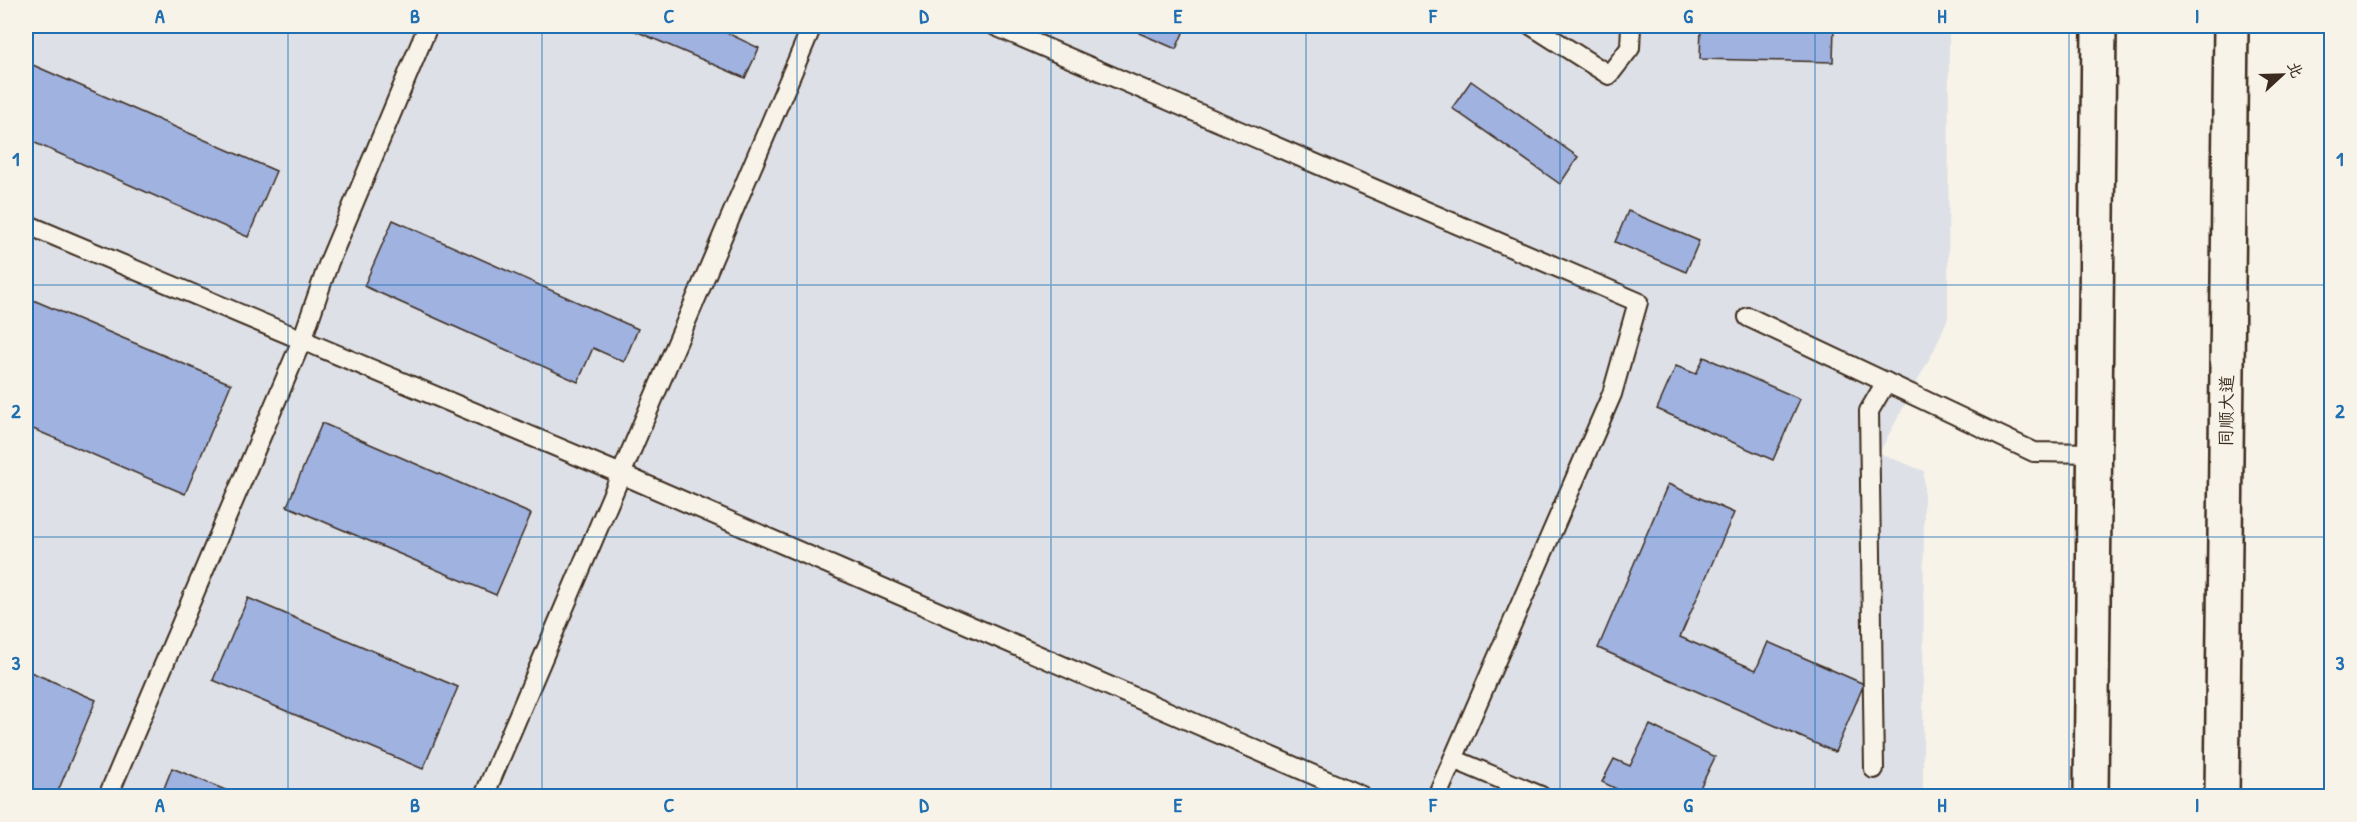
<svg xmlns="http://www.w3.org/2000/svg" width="2357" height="822" viewBox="0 0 2357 822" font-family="'Patrick Hand','LXGW WenKai TC',sans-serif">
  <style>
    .built { fill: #dde0e6 }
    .building { fill: #9fb2e0; stroke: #3b2a1e; stroke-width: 1.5 }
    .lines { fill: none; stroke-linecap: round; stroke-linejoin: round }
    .service-casing { stroke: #3b2a1e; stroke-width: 22 }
    .secondary-casing { stroke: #3b2a1e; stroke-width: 38 }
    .service { stroke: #f7f3e8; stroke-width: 18 }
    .secondary { stroke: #f7f3e8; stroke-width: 33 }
    .grid { fill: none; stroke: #1f6fb2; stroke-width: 1.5; stroke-opacity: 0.55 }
    .labels { text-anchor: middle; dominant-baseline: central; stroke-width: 4.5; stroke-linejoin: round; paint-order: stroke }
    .street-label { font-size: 18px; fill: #3b2a1e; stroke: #f7f3e8 }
    .neatline { fill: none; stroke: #1f6fb2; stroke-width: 2 }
    .grid-label { font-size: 20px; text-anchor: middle; font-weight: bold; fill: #1f6fb2 }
  </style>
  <rect width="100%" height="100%" fill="#f7f3e8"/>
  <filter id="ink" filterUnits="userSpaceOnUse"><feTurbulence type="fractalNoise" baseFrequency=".0167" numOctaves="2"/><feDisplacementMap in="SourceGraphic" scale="12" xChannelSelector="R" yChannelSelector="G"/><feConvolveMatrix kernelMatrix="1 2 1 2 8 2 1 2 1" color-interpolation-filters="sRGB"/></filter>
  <g filter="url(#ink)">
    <path class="built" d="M26 26H1949L1948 318 1934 350 1879 453 1924 471 1923 796H26Z"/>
    <g class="building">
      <path d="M624 26H730L727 33 759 48 745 78Z"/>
      <path d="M1142 26H1186L1176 49 1139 33Z"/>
      <path d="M1701 26H1834L1833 62 1700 59Z"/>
      <path d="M26 62 276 171 248 237 26 139Z"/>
      <path d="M1471 81 1578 157 1560 184 1452 108Z"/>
      <path d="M1628 211 1699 241 1686 272 1615 242Z"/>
      <path d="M393 220 638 329 624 362 593 348 578 382 364 286Z"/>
      <path d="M26 297 231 384 185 494 26 426Z"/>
      <path d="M1704 357 1800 399 1773 460 1657 409 1676 366 1696 374Z"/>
      <path d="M322 423 531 514 496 595 287 506Z"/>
      <path d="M1668 484 1734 513 1680 637 1756 670 1768 642 1864 684 1835 752 1598 648Z"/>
      <path d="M248 598 458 687 423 769 213 680Z"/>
      <path d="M26 670 96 700 56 796H26Z"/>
      <path d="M1650 725 1715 757 1696 796H1631L1602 782 1614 759 1630 766Z"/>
      <path d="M172 768 240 796H161Z"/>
    </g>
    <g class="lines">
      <defs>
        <g id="service">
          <path d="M995 26 1638 302 1612 394 1437 796"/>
          <path d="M1532 26 1609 75 1630 48 1631 26"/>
          <path d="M26 224 621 474 1362 796"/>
          <path d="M1748 317 2034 452 2094 453"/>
          <path d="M1453 759 1541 796"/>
          <path d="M1874 769 1869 411 1886 382"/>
          <path d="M108 796 302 340 329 262 428 26"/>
          <path d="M484 796 812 26"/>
        </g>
        <g id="secondary">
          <path d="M2091 796 2099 26"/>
          <path d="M2222 796 2231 26"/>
        </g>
      </defs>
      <use href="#service" class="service-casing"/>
      <use href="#secondary" class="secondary-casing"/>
      <use href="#service" class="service"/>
      <use href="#secondary" class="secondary"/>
    </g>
  </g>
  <path class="grid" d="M288 26V796M542 26V796M797 26V796M1051 26V796M1306 26V796M1560 26V796M1815 26V796M2069 26V796M26 285H2332M26 537H2332"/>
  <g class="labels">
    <g class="street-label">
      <text transform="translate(2226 411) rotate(-89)">同顺大道</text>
    </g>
  </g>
  <rect width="2357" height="822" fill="none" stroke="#f7f3e8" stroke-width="66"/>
  <g transform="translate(2282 75) rotate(68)" stroke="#f7f3e8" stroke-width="4.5" paint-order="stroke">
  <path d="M0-4.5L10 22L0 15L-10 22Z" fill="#3b2a1e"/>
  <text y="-9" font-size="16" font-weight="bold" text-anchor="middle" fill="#3b2a1e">北</text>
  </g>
  <rect x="33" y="33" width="2291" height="756" class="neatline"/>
  <g class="grid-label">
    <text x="160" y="23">A</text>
    <text x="415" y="23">B</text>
    <text x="669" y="23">C</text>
    <text x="924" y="23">D</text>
    <text x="1178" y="23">E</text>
    <text x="1433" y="23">F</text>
    <text x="1688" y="23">G</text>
    <text x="1942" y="23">H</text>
    <text x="2197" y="23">I</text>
    <text x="16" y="166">1</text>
    <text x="2340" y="166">1</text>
    <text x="16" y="418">2</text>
    <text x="2340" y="418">2</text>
    <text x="16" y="670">3</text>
    <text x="2340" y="670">3</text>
    <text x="160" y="812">A</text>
    <text x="415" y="812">B</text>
    <text x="669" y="812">C</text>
    <text x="924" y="812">D</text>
    <text x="1178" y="812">E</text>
    <text x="1433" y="812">F</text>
    <text x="1688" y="812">G</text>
    <text x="1942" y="812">H</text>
    <text x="2197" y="812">I</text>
  </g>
</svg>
